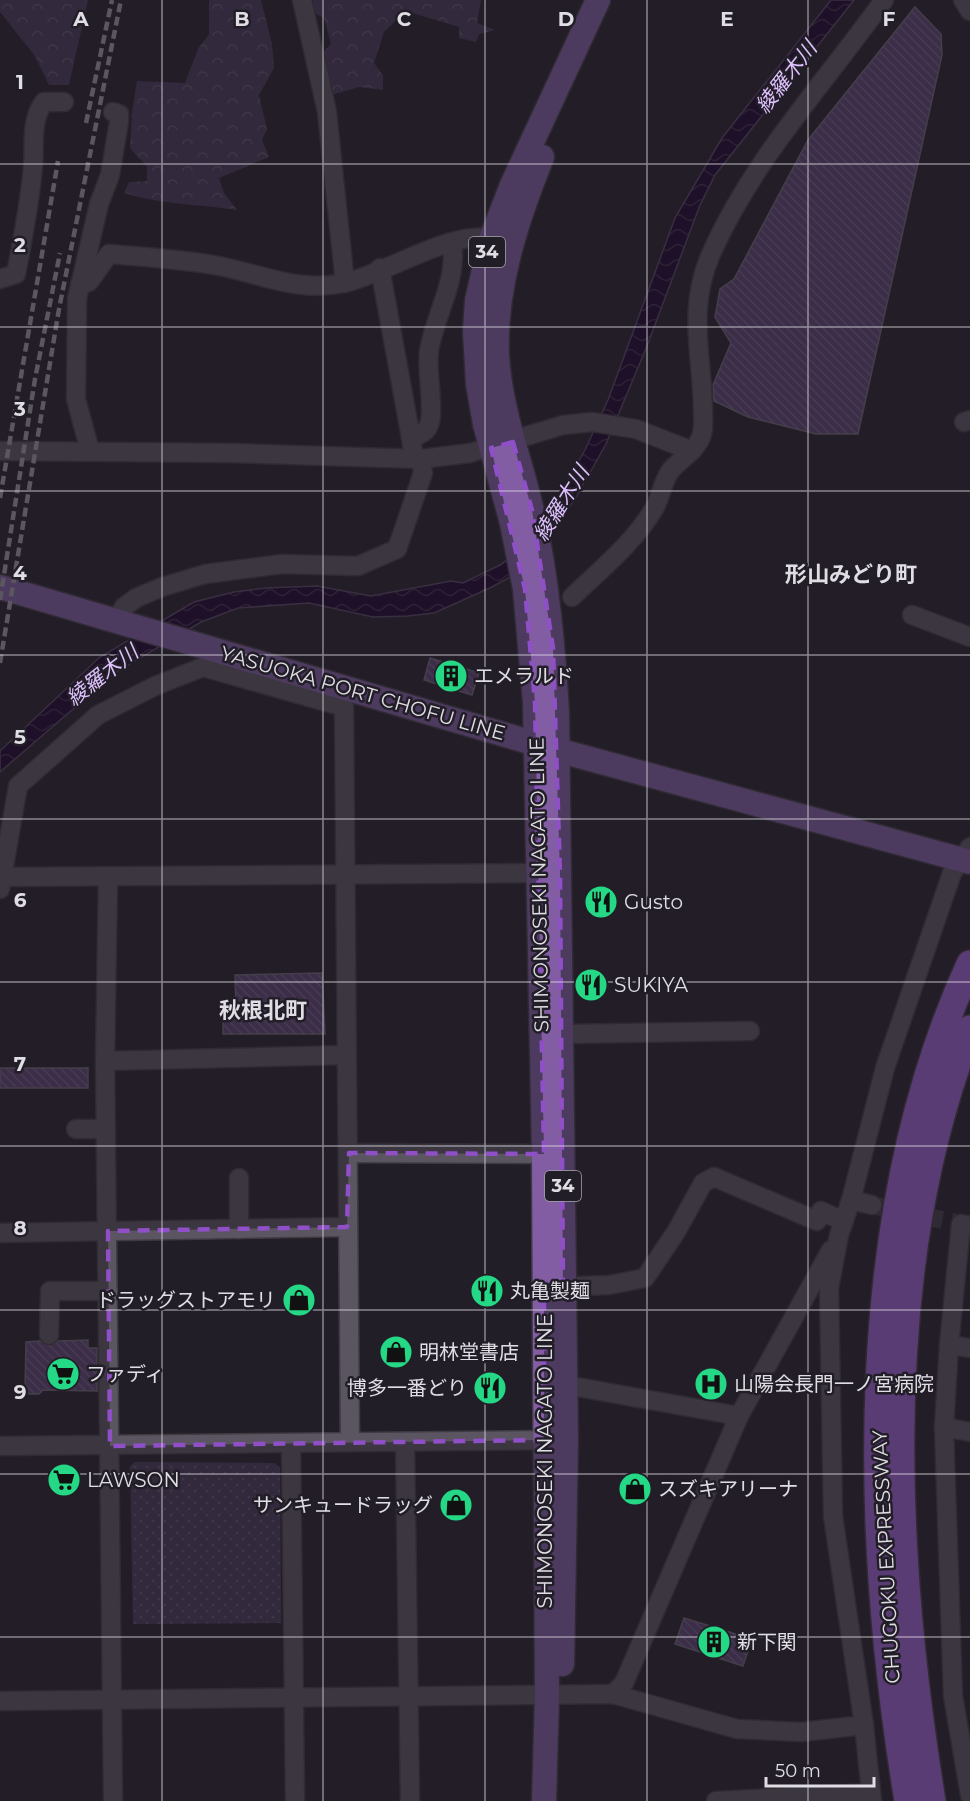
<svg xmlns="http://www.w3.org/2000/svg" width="970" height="1801" viewBox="0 0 970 1801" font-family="Montserrat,'Noto Sans JP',sans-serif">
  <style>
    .forest { fill: url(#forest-crowns) }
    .park { fill: url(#park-dots) }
    .water { fill: url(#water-waves); stroke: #554462; stroke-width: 1.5 }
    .building { fill: url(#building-back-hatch); stroke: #6c6773; stroke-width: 1.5 }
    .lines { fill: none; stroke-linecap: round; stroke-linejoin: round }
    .minor-tunnel { stroke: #3e3b43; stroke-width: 18; stroke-dasharray: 18 9; stroke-linecap: butt }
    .minor-casing { stroke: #3f3b43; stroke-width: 21 }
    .major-casing { stroke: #3f3b43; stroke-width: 27 }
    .highway-casing { stroke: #3f3b43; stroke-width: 30 }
    .minor { stroke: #5a5560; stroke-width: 18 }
    .major { stroke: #825da4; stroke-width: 24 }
    .highway { stroke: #9d62d2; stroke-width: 27 }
    .rail { stroke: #a09da4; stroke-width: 4.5; stroke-dasharray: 9 4.5; stroke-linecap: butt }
    .marked { fill: none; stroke: #8f4fc6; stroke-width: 4.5; stroke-dasharray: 12 8; stroke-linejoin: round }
    .grid { fill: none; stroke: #e0dde4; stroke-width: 1.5; stroke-opacity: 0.55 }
    .labels { text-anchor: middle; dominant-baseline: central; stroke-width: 5; stroke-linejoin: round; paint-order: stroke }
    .shield { fill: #221e27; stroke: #a7a4ab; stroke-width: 1.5 }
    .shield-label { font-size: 18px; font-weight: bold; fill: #e0dde4 }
    .poi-label { font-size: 20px; fill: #e0dde4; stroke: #221e27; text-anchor: start }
    .street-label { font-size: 20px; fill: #e0dde4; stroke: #221e27 }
    .water-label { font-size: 21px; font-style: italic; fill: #ddc0fd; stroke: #221e27 }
    .quarter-label { font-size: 22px; font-weight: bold; fill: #e0dde4; stroke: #221e27 }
    .grid-label { font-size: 20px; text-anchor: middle; font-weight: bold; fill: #e0dde4; stroke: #221e27; stroke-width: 5; stroke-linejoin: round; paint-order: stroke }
  </style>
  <defs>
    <pattern id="forest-crowns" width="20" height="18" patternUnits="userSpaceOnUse" patternTransform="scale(1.5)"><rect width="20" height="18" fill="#473957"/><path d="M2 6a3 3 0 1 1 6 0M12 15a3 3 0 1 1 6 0" fill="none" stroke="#61556f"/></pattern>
    <pattern id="park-dots" width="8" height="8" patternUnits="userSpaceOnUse" patternTransform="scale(1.5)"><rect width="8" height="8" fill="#473957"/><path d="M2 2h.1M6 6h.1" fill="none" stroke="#61556f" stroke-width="1.8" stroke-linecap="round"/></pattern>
    <pattern id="water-waves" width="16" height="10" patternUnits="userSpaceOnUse" patternTransform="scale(1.5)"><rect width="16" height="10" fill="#19022a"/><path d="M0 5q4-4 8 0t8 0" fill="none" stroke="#3a2649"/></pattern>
    <pattern id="building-back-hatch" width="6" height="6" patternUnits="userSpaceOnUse" patternTransform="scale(1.5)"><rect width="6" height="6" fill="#5b4372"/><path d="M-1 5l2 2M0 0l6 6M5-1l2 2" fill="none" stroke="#725e86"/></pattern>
  </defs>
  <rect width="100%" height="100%" fill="#221e27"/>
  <g class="forest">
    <path d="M0 0H88L69 85H49L35 56 0 12Z"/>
    <path d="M209 0H261L272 44 274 68 259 95 267 129 262 140 269 157 219 178 224 193 237 210C198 204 163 205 124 193L129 182 147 181V167L130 148 132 112 137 81 185 83 198 49 209 34Z"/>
    <path d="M314 0H481L477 23 495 30 479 34 476 42 459 38V27L406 11 384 32 374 63 383 75V90L359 87 328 96 321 54 331 44 324 18 312 12 311 1Z"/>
  </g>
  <path class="park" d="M135 1462 275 1463 280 1468 281 1623 133 1624 130 1466Z"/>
  <path class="water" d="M831 0H854L715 175 700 205 647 346 606 444 575 499 534 557 512 576 490 588 434 613 408 616 373 617 309 603 238 608 201 622 116 672 0 772V751L100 657 194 602 234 592 266 588 317 586 371 596 451 581 463 583 500 565 521 549 549 514 585 450 608 400 675 218 722 138Z"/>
  <g class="building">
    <path d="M915 7 941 34 942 55 858 434H816L748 417 714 401 713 385 731 343 715 317 720 289 734 279 808 140Z"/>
    <path d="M430 658 479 673 472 695 424 680Z"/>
    <path d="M322 973 325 1034H223V1011H236L235 975Z"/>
    <rect x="0" y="1068" width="88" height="20"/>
    <path d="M88 1340V1348H97V1391L43 1390 39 1394H29L25 1390 26 1342 40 1341 49 1346 58 1341Z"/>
    <path d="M684 1618 752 1639 743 1666 675 1644Z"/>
  </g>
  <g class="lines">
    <path class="minor-tunnel" d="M872 1205 961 1224"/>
    <defs>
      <g id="minor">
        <path d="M302 0 327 112 345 283"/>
        <path d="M963 0 970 11"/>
        <path d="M380 268 411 438"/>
        <path d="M0 279 16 274C23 238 30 202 33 166 35 145 30 121 44 102H64"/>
        <path d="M80 285 89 282 109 254C144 257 179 259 214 265 259 273 297 293 344 283 381 276 455 228 491 239"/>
        <path d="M964 422 970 420"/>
        <path d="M0 451 232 453 421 459 470 453 563 425 592 422 636 429 692 451"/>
        <path d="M90 451 76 399 77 299 99 204 110 175 119 122V114L113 112"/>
        <path d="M414 459 411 438C418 435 426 433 429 425 435 410 426 371 429 351 435 314 458 281 452 243"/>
        <path d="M572 597C600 570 635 542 655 507 661 496 663 480 671 470 682 457 702 448 703 428 706 366 684 315 711 254 753 159 824 84 884 0"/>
        <path d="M912 615 970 637"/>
        <path d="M115 622 124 607 136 598 162 587 205 574 282 564 358 566 397 549 423 473 421 459"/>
        <path d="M0 877 549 873"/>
        <path d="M108 878 105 1061 113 1801"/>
        <path d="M0 889 18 786 98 715 155 686 203 667 344 707 350 1442"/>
        <path d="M562 1034 750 1031"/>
        <path d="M105 1061 347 1055"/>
        <path d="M76 1129H106"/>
        <path d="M349 1153 557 1154"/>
        <path d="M851 1200 872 1205"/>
        <path d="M970 1226 961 1224 949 1345 944 1427 953 1696 970 1795"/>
        <path d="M239 1229V1178"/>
        <path d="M0 1233 347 1227"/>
        <path d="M551 1287 609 1285 645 1278 676 1232 703 1183 714 1177 817 1221 821 1211 843 1221"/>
        <path d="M49 1335 50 1291H108"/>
        <path d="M949 1345 970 1348"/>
        <path d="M555 1383 739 1416"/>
        <path d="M944 1427 970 1432"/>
        <path d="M405 1443 410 1801"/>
        <path d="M291 1444 295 1801"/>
        <path d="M0 1446 556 1440"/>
        <path d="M613 1694 624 1683 739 1416 831 1250"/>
        <path d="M0 1701 613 1694 737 1729 802 1732 864 1725"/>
        <path d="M716 1801 871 1793"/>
        <path d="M872 1801 864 1725 833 1516 829 1288 839 1235 851 1200 885 1068 952 873 970 847"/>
      </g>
      <g id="major">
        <path d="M542 157C517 219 494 288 497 355 500 409 520 459 532 511 547 577 553 645 557 713L566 1440 562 1664"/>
        <path d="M0 587 557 750 970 862"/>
        <path d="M544 1801 547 1695 544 1154 535 702 525 589 512 523 485 424 478 384 475 331 477 301 491 239 512 185 598 0"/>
      </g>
      <g id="highway">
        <path d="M908 1801C864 1534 855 1215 970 964"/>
        <path d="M932 1801C892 1555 877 1265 970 1029"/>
      </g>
    </defs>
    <use href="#minor" class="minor-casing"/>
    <use href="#major" class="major-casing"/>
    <use href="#highway" class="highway-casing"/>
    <use href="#minor" class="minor"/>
    <use href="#major" class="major"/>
    <use href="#highway" class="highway"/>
    <g class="rail">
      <path d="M86 123 112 0"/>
      <path d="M0 498 58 161"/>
      <path d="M0 600 35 379 60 253"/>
      <path d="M0 663 59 309 121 0"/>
    </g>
  </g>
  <path d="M0 0H970V1801H0ZM513 442 532 510 553 648 560 873 563 1287H544V1440L110 1446 108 1231 347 1227 349 1153 544 1154 535 702 525 589 491 448Z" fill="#221e27" fill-opacity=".55" fill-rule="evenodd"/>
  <path class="marked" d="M513 442 532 510 553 648 560 873 563 1287H544V1440L110 1446 108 1231 347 1227 349 1153 544 1154 535 702 525 589 491 448Z"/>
  <path class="grid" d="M162 0V1801M323 0V1801M485 0V1801M647 0V1801M808 0V1801M0 164H970M0 327H970M0 491H970M0 655H970M0 819H970M0 982H970M0 1146H970M0 1310H970M0 1474H970M0 1637H970"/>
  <defs>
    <symbol id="building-disc" viewBox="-11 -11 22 22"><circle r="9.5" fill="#24d886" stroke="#221e27"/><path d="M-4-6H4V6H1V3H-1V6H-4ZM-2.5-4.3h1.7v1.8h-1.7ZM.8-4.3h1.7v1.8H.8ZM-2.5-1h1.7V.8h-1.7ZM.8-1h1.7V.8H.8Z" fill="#111"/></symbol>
    <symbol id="restaurant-disc" viewBox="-11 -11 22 22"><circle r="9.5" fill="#24d886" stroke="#221e27"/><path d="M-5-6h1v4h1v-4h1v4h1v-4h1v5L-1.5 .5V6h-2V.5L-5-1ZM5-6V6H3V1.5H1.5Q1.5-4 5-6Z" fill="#111"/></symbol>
    <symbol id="shop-disc" viewBox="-11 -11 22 22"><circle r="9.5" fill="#24d886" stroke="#221e27"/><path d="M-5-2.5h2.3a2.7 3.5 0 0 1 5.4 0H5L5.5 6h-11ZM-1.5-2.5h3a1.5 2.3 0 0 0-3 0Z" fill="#111"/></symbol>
    <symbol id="supermarket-disc" viewBox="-11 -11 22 22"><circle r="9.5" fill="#24d886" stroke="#221e27"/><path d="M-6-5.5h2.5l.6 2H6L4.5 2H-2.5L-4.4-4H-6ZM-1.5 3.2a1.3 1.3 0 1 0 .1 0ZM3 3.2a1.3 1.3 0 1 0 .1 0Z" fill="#111"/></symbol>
    <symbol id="hospital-disc" viewBox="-11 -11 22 22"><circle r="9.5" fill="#24d886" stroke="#221e27"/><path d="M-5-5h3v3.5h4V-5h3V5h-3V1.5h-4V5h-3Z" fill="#111"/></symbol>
  </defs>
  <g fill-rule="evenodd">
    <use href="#building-disc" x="432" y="657" width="38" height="38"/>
    <use href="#restaurant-disc" x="582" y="883" width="38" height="38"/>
    <use href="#restaurant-disc" x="572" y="966" width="38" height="38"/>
    <use href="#restaurant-disc" x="468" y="1272" width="38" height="38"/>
    <use href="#shop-disc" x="280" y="1281" width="38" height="38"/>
    <use href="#shop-disc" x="377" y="1333" width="38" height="38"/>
    <use href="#supermarket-disc" x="44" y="1355" width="38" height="38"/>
    <use href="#hospital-disc" x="692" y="1365" width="38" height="38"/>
    <use href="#restaurant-disc" x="471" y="1369" width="38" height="38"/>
    <use href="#supermarket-disc" x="45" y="1461" width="38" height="38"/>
    <use href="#shop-disc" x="616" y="1470" width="38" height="38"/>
    <use href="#shop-disc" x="437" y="1486" width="38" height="38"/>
    <use href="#building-disc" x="695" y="1623" width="38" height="38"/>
  </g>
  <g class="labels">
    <g class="shield">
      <rect x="469" y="237" width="36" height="30" rx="4.5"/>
      <rect x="545" y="1171" width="36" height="30" rx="4.5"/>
    </g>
    <g class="shield-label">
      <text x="487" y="252">34</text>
      <text x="563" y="1186">34</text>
    </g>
    <g class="poi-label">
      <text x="474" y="676">エメラルド</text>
      <text x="624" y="902">Gusto</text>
      <text x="614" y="985">SUKIYA</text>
      <text x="510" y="1291">丸亀製麺</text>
      <text x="276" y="1300" text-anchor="end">ドラッグストアモリ</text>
      <text x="419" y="1352">明林堂書店</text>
      <text x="86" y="1374">ファディ</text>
      <text x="734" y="1384">山陽会長門一ノ宮病院</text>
      <text x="467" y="1388" text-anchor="end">博多一番どり</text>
      <text x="87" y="1480">LAWSON</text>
      <text x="658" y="1489">スズキアリーナ</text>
      <text x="433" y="1505" text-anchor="end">サンキュードラッグ</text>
      <text x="737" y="1642">新下関</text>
    </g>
    <g class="street-label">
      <text transform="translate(363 693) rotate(16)">YASUOKA PORT CHOFU LINE</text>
      <text transform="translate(539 885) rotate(-91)">SHIMONOSEKI NAGATO LINE</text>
      <text transform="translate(545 1461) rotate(-90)">SHIMONOSEKI NAGATO LINE</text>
      <text transform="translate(886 1557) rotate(-93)">CHUGOKU EXPRESSWAY</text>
    </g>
    <g class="water-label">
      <text transform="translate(786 77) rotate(-52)">綾羅木川</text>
      <text transform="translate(561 503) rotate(-58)">綾羅木川</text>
      <text transform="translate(102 675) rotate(-38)">綾羅木川</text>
    </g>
    <g class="quarter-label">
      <text x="851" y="574">形山みどり町</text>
      <text x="263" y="1010">秋根北町</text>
    </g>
  </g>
  <g class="grid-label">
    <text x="81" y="26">A</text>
    <text x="242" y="26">B</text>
    <text x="404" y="26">C</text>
    <text x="566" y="26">D</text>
    <text x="727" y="26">E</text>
    <text x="889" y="26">F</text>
    <text x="20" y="89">1</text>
    <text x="20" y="252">2</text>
    <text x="20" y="416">3</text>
    <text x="20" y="580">4</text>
    <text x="20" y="744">5</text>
    <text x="20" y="907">6</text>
    <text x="20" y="1071">7</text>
    <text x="20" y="1235">8</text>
    <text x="20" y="1399">9</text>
  </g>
  <path d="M766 1777v9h108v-9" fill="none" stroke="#e0dde4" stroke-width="3"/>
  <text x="775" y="1777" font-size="18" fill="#e0dde4" stroke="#221e27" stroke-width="4.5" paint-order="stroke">50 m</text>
</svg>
